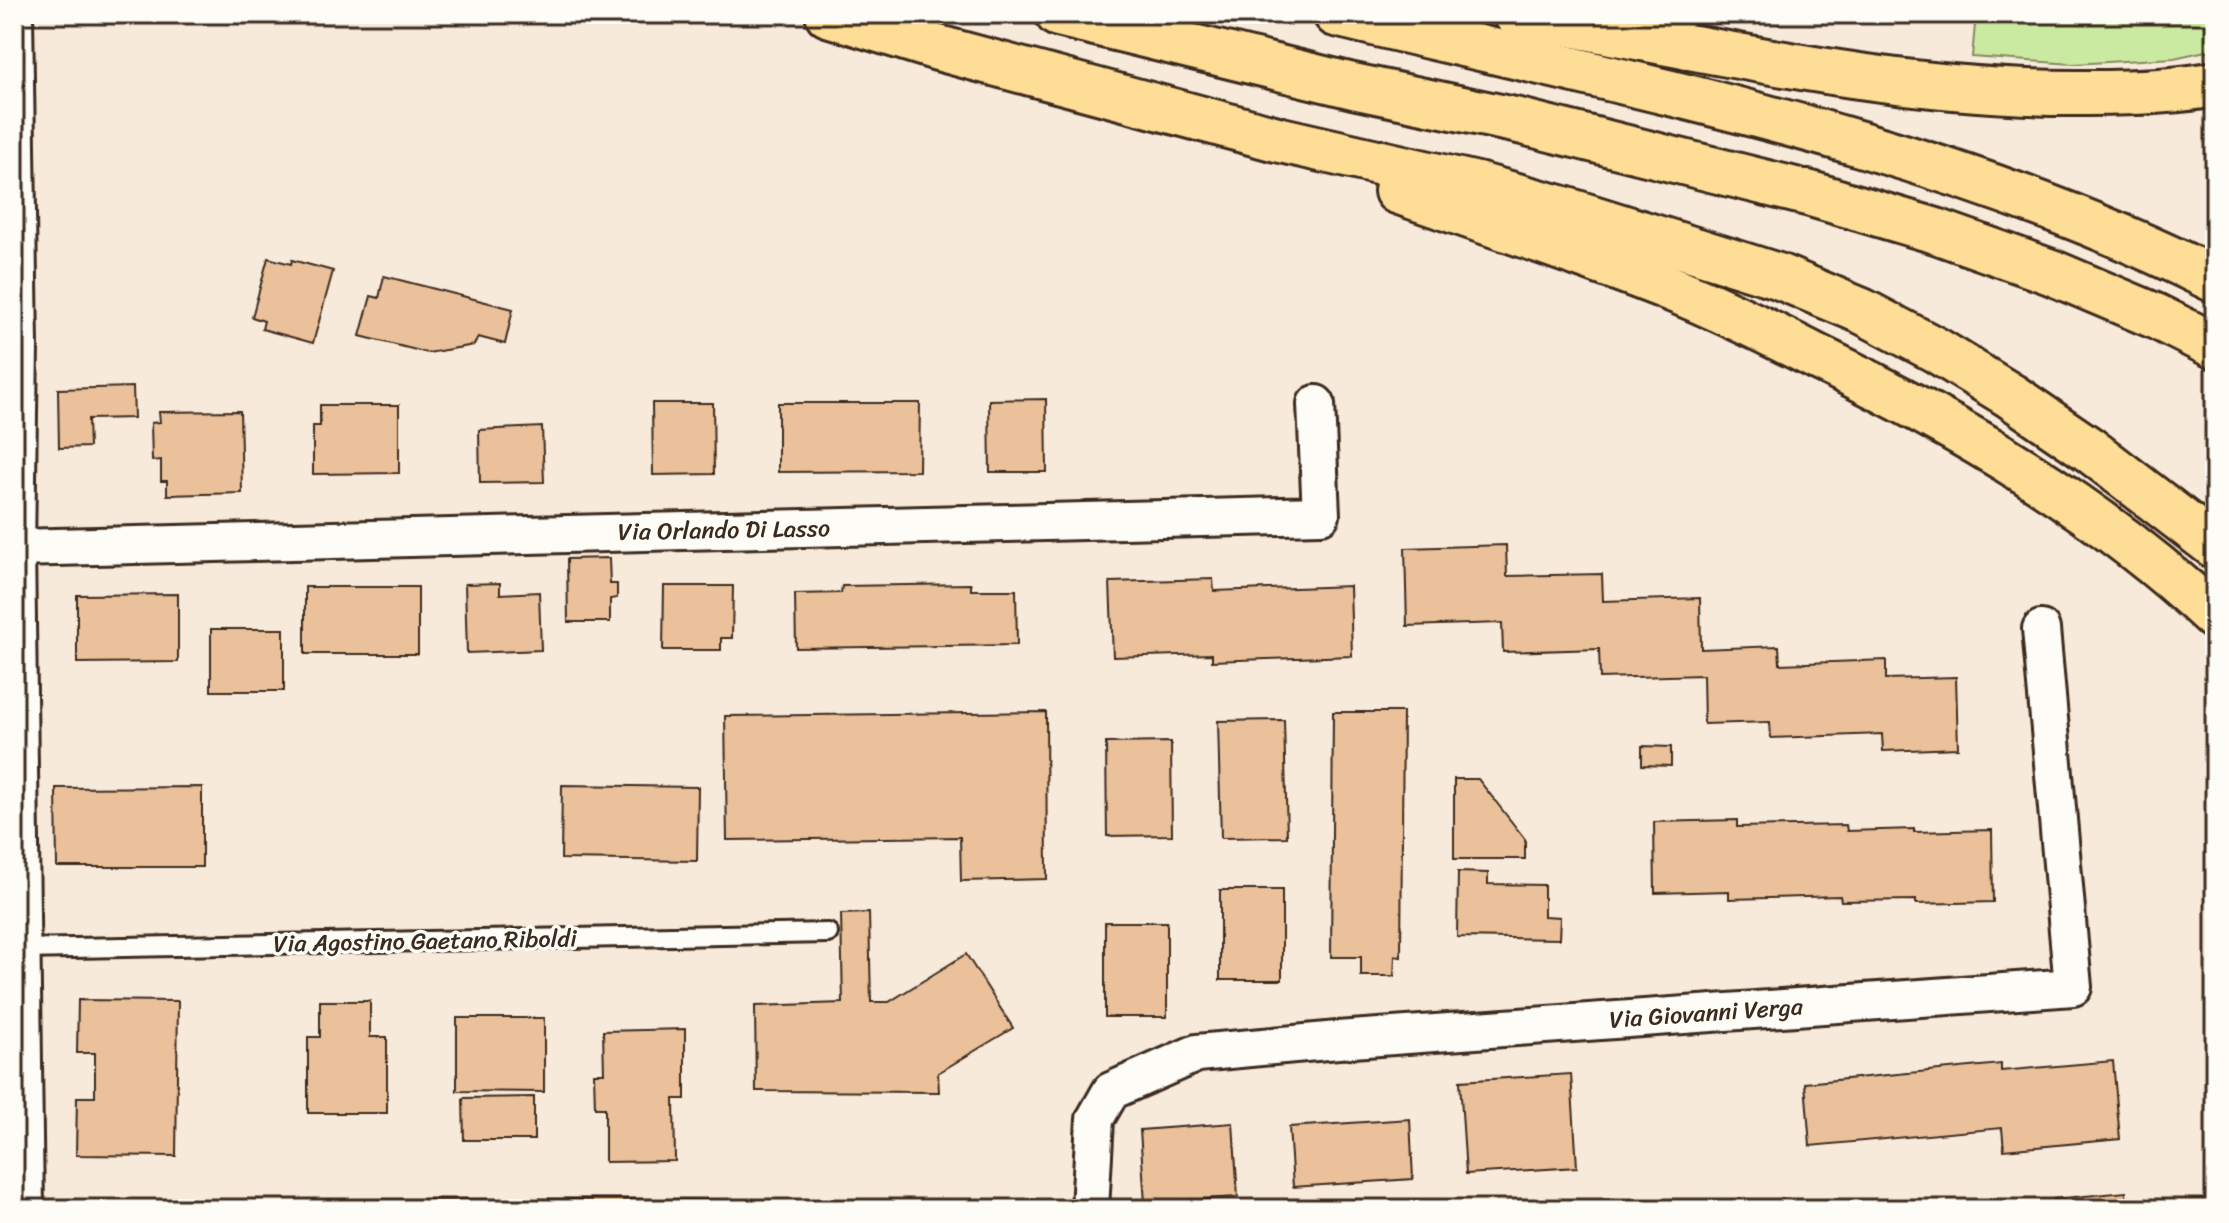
<svg xmlns="http://www.w3.org/2000/svg" width="2229" height="1223" viewBox="0 0 2229 1223" font-family="Sriracha,sans-serif">
  <style>
    .green { fill: #cbeaa1; stroke: #838a60; stroke-width: 2 }
    .building { fill: #ebc19b; stroke: #3b2a1e; stroke-width: 2 }
    .lines { fill: none; stroke-linecap: round; stroke-linejoin: round }
    .lane-casing { stroke: #3b2a1e; stroke-width: 24 }
    .street-casing { stroke: #3b2a1e; stroke-width: 42 }
    .highway-casing { stroke: #3b2a1e; stroke-width: 50 }
    .lane { stroke: #fdfcf7; stroke-width: 18 }
    .street { stroke: #fdfcf7; stroke-width: 36 }
    .highway { stroke: #fedd96; stroke-width: 44 }
    .labels { text-anchor: middle; dominant-baseline: central; stroke-width: 7; stroke-linejoin: round; paint-order: stroke }
    .street-label { font-size: 24px; fill: #3b2a1e; stroke: #fdfcf7 }
  </style>
  <rect width="100%" height="100%" fill="#f8eadb"/>
  <filter id="ink" filterUnits="userSpaceOnUse"><feTurbulence type="fractalNoise" baseFrequency=".0125" numOctaves="2"/><feDisplacementMap in="SourceGraphic" scale="16" xChannelSelector="R" yChannelSelector="G"/><feConvolveMatrix kernelMatrix="1 2 1 2 8 2 1 2 1" color-interpolation-filters="sRGB"/></filter>
  <g filter="url(#ink)">
    <path class="green" d="M1976 14H2215V49L2174 58 2073 64 1972 57Z"/>
    <g class="building">
      <path d="M268 258 291 264 292 260 333 271 313 343 262 329 264 321 252 317Z"/>
      <path d="M384 276 513 309 505 344 478 337 474 345 428 353 360 336 371 296 379 298Z"/>
      <path d="M133 387 134 418 88 419 89 447 59 448 58 389Z"/>
      <path d="M1046 399 1047 472H990L989 400Z"/>
      <path d="M652 403H713L714 474 653 475Z"/>
      <path d="M778 403H920L919 471 778 472Z"/>
      <path d="M320 405H399V473L313 474V426H320Z"/>
      <path d="M240 411 242 493 167 495V481H161V460L152 461 151 423 160 422 159 412Z"/>
      <path d="M542 427 544 482 480 483 479 430Z"/>
      <path d="M1506 545 1507 576 1602 574 1603 601 1700 598 1701 649 1779 646 1780 664 1886 660V679L1956 677 1958 748 1883 751 1882 734 1771 738 1770 722 1704 724 1703 675 1600 678 1599 649 1503 652 1502 623 1407 626 1405 548Z"/>
      <path d="M609 558 610 584H617V598L610 599V622H568L567 559Z"/>
      <path d="M1213 579 1214 591 1350 586 1352 656 1212 661V654L1113 657 1110 582Z"/>
      <path d="M500 583V594L539 592 541 650 467 653 465 584Z"/>
      <path d="M971 584V590H1016L1017 645 796 648 795 594 841 593 842 586Z"/>
      <path d="M664 586H733L732 638H721V650H663Z"/>
      <rect x="305" y="587" width="113" height="67"/>
      <path d="M178 594V662L77 663V595Z"/>
      <rect x="211" y="629" width="73" height="62"/>
      <path d="M1046 712 1047 879 961 881 960 837 727 840 725 716Z"/>
      <path d="M1333 712H1403L1401 957 1395 956 1394 976H1361V957H1331Z"/>
      <path d="M1284 720 1287 837 1221 838 1218 721Z"/>
      <path d="M1171 742 1172 835 1107 836 1106 743Z"/>
      <path d="M1642 746 1671 747V766L1642 765Z"/>
      <path d="M1454 779H1478L1525 839V859H1454Z"/>
      <path d="M562 785 698 787 697 861 561 859Z"/>
      <path d="M202 787V867H57L56 788Z"/>
      <path d="M1737 820V827L1846 825 1847 831 1914 829V832L1992 830 1993 902 1916 904V900L1841 901 1840 896 1729 899V891L1655 893 1654 822Z"/>
      <path d="M1458 872 1488 873V884L1544 885V916L1560 917 1559 939 1457 937Z"/>
      <rect x="1220" y="890" width="62" height="90"/>
      <path d="M869 913 871 1002H889L966 954 1013 1028 938 1073 939 1092 756 1091 755 1006 843 1003 841 914Z"/>
      <rect x="1105" y="922" width="62" height="95"/>
      <path d="M78 1000 178 1001 176 1156 76 1155 77 1097H95V1053H77Z"/>
      <path d="M320 1001H370V1037H387V1113H308V1037H320Z"/>
      <path d="M457 1018H544V1092L457 1091Z"/>
      <path d="M685 1029V1099H674L675 1161 605 1162V1108H595L594 1073H604L603 1031Z"/>
      <path d="M2113 1061 2120 1139 2004 1150 2002 1128 1810 1146 1805 1083 2001 1064V1071Z"/>
      <path d="M1571 1074 1577 1167 1466 1174 1460 1081Z"/>
      <path d="M534 1097V1140H464L463 1098Z"/>
      <path d="M1410 1119 1413 1179 1293 1187 1289 1127Z"/>
      <path d="M1233 1123 1238 1197 1145 1203 1140 1130Z"/>
      <path d="M2126 1192 2127 1209H2055L2054 1199Z"/>
      <path d="M581 1199V1209H318V1200Z"/>
      <path d="M581 1199 713 1200V1209H581Z"/>
      <path d="M1703 1203V1209H1641V1208Z"/>
    </g>
    <g class="lines">
      <defs>
        <path id="lane" d="M22 949 828 933"/>
        <g id="street">
          <path d="M14 14 19 346 16 548 25 1209"/>
          <path d="M16 548 1321 515 1316 404"/>
          <path d="M1090 1209 1095 1119 1111 1091 1197 1053 1338 1040 2073 987 2041 629"/>
        </g>
        <g id="highway">
          <path d="M828 14 938 48 1277 139 1477 185 1564 209 1778 276 1862 311 1936 350 2011 396 2090 450 2215 546"/>
          <path d="M1058 14 1353 86 1519 121 1811 194 1936 231 2051 272 2155 316 2215 346"/>
          <path d="M1336 14C1633 86 1940 142 2215 280"/>
          <path d="M1516 14C1705 48 1895 95 2088 93 2129 93 2174 92 2215 84"/>
          <path d="M1397 191C1488 223 1582 253 1672 289 1721 309 1768 332 1815 356 1959 426 2098 507 2215 617"/>
        </g>
      </defs>
      <use href="#lane" class="lane-casing"/>
      <use href="#street" class="street-casing"/>
      <use href="#highway" class="highway-casing"/>
      <use href="#lane" class="lane"/>
      <use href="#street" class="street"/>
      <use href="#highway" class="highway"/>
    </g>
  </g>
  <g class="labels">
    <g class="street-label">
      <text transform="translate(724 530) rotate(-1)">Via Orlando Di Lasso</text>
      <text transform="translate(425 941) rotate(-1)">Via Agostino Gaetano Riboldi</text>
      <text transform="translate(1706 1013) rotate(-4)">Via Giovanni Verga</text>
    </g>
  </g>
  <rect width="2229" height="1223" fill="none" stroke="#fdfcf7" stroke-width="48"/>
  <rect x="24" y="24" width="2181" height="1175" fill="none" stroke="#3b2a1e" stroke-width="3" filter="url(#ink)"/>
</svg>
